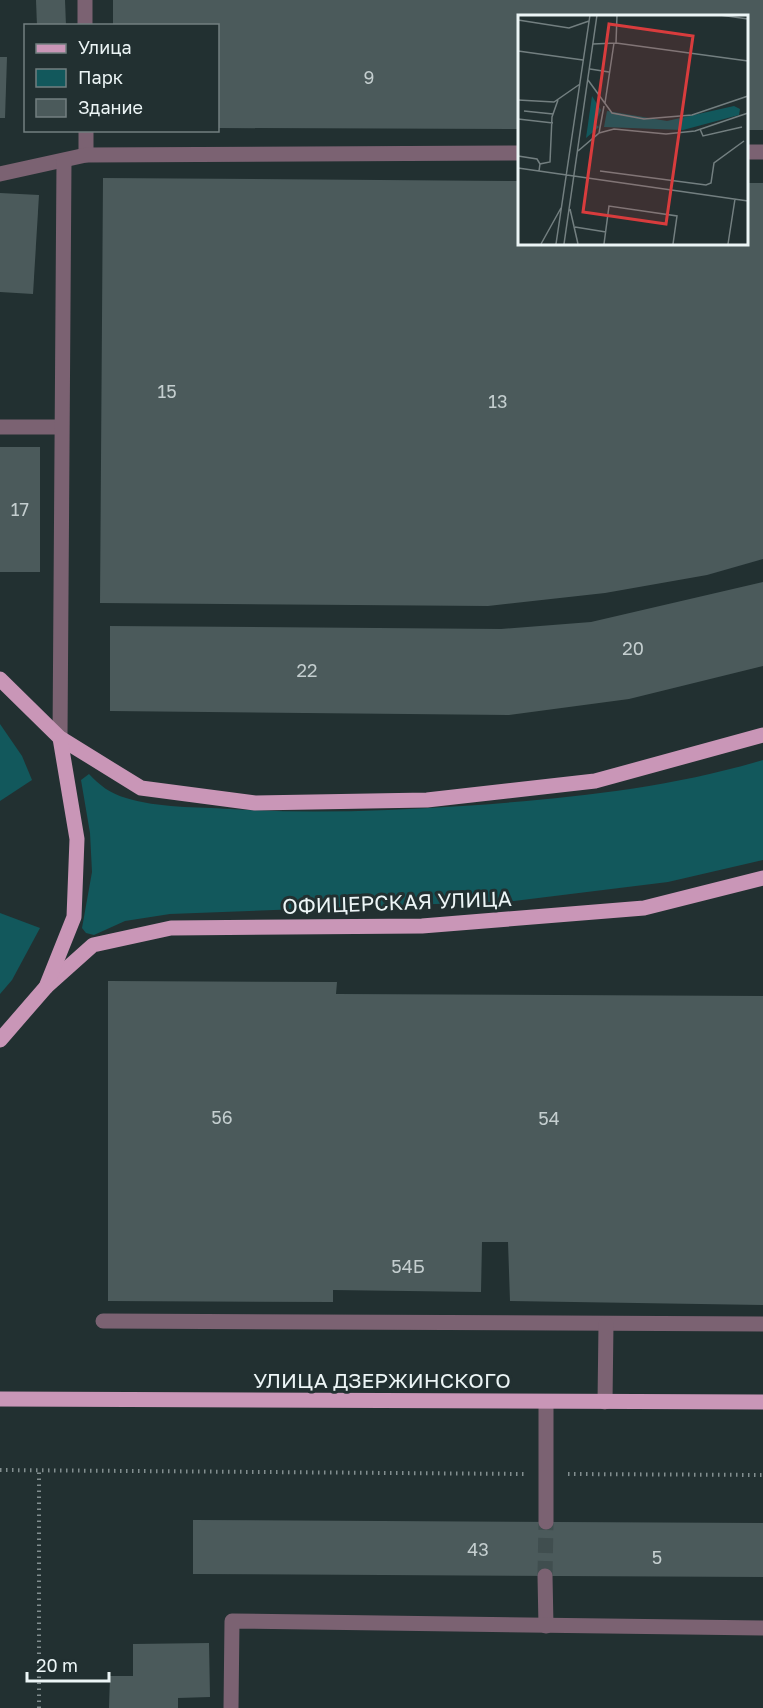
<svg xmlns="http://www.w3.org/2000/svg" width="763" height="1708" viewBox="0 0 763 1708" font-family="'Golos Text',sans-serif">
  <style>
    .green { fill: #12585c }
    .building { fill: #4b5a5b }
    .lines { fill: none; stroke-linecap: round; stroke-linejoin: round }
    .minor-tunnel { stroke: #404e4f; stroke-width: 15; stroke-dasharray: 15 8; stroke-linecap: butt }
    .path { stroke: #828e8f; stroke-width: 4; stroke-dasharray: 1.5 4.5; stroke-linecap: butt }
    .minor { stroke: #7b6272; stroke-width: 15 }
    .major { stroke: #c996b7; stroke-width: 15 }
    .labels { text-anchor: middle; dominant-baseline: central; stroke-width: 6; stroke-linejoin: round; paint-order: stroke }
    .number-label { font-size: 18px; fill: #c4cecf }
    .street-label { font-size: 21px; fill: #ecf5f6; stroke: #223031 }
    .inset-road { fill: none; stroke: #737f80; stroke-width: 1.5 }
    .view { fill: #d83c3d; fill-opacity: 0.15; stroke: #d83c3d; stroke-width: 3 }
    .inset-edge { fill: none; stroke: #ecf5f6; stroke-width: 3 }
  </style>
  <rect width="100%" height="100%" fill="#223031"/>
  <g class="green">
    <path d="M0 724 22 756 32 780 0 801Z"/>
    <path d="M763 760V860L668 882 514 901 170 914 125 921 94 935 86 933 82 928 92 872 90 833 81 780 89 774C99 785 111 794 126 798 158 808 197 807 230 809 307 814 385 811 462 806 563 799 666 789 763 760Z"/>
    <path d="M0 913 40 928 12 980 0 994Z"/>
  </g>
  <g class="building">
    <path d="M36 0H65L66 26H37Z"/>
    <path d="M113 0H763V130H746V16H520V129L218 128V26H113Z"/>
    <path d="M0 57H7L5 118H0Z"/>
    <path d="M103 178 520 181V243H746V183H763V559L707 575 605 593 488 606 100 603Z"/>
    <path d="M0 193 39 195 33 294 0 292Z"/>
    <rect x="0" y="447" width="40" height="125"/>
    <path d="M763 582V666L629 699 509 715 110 711V626L501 629 591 622Z"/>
    <path d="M108 981 337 982 336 994 763 996V1305L510 1301 508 1242H482L481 1292 333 1290V1302L108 1301Z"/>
    <path d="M193 1520 763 1523V1577L193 1574Z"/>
    <path d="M209 1643 210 1697 178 1698V1708H109L110 1676H133V1644Z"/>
  </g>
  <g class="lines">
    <path class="minor-tunnel" d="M545 1576 546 1522"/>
    <g class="path">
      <path d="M0 1470 524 1474"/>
      <path d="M568 1474 763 1475"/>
      <path d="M39 1708V1470"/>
    </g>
    <g class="minor">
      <path d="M85 0V26"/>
      <path d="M86 130V155"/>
      <path d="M746 152H763"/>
      <path d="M0 174 86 155 520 153"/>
      <path d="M0 427H61"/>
      <path d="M60 738 64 161"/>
      <path d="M103 1321 763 1324"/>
      <path d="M546 1402V1522"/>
      <path d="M605 1402 606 1324"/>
      <path d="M545 1576 546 1626"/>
      <path d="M231 1708 232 1621 763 1628"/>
    </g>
    <g class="major">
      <path d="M0 679 60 738 141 788 255 803 427 800 595 781 763 735"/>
      <path d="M46 987 93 945 171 928 422 926 644 908 763 878"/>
      <path d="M0 1040 46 987 74 917 77 839 60 738"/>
      <path d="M0 1399 763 1402"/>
    </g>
  </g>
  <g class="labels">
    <g class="number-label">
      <text x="369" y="77">9</text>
      <text x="167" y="391">15</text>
      <text x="498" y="401">13</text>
      <text x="20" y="509">17</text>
      <text x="633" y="648">20</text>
      <text x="307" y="670">22</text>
      <text x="222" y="1117">56</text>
      <text x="549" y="1118">54</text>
      <text x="408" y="1266">54Б</text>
      <text x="478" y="1549">43</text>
      <text x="657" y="1557">5</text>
    </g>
    <g class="street-label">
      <text transform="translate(397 902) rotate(-2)">ОФИЦЕРСКАЯ УЛИЦА</text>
      <text x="382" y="1380">УЛИЦА ДЗЕРЖИНСКОГО</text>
    </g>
  </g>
  <g transform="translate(518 15)">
    <rect width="230" height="230" fill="#223031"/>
    <path d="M74 81 83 95 77 109 81 112 68 123ZM216 91 222 94 221 100 165 115 86 112 89 96 149 106Z" fill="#12585c"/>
    <path class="inset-road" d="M202 0 230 4M0 5 51 13 71 6M98 28 99 0M75 29 98 28 230 46M0 36 65 45M72 54 91 57M70 65 94 98 126 104 174 100 230 81M0 85 36 87 62 69M87 88 96 28M6 96 35 99M0 104 35 108M182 114 185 121 224 112M81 118 96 114 148 119 177 116 230 98M60 136 81 118 86 91M0 141 19 144 22 149M0 153 230 186M21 156 22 149 32 147 34 102 40 85M82 156 188 170 193 168 196 148 226 126M52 194 60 229M0 207V227M57 212 88 217M23 229 43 193M38 229 72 0M46 229 79 0M86 229 91 191 159 201 155 229M210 229 217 184"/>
    <path class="view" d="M91 9 175 21 148 209 65 197Z"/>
    <rect width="230" height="230" class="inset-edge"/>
  </g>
  <rect x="24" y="24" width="195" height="108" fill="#223031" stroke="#737f80" stroke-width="1.5"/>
  <rect x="36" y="44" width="30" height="9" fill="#c996b7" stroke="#737f80" stroke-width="1.5"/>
  <text x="78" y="54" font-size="18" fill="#ecf5f6">Улица</text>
  <rect x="36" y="69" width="30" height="18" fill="#12585c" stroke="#737f80" stroke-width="1.5"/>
  <text x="78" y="84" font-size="18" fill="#ecf5f6">Парк</text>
  <rect x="36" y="99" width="30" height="18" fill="#4b5a5b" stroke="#737f80" stroke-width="1.5"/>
  <text x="78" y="114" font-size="18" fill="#ecf5f6">Здание</text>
  <path d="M27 1672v9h82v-9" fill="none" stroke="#ecf5f6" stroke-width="3"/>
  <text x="36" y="1672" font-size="18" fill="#ecf5f6" stroke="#223031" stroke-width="4.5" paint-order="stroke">20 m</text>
</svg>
